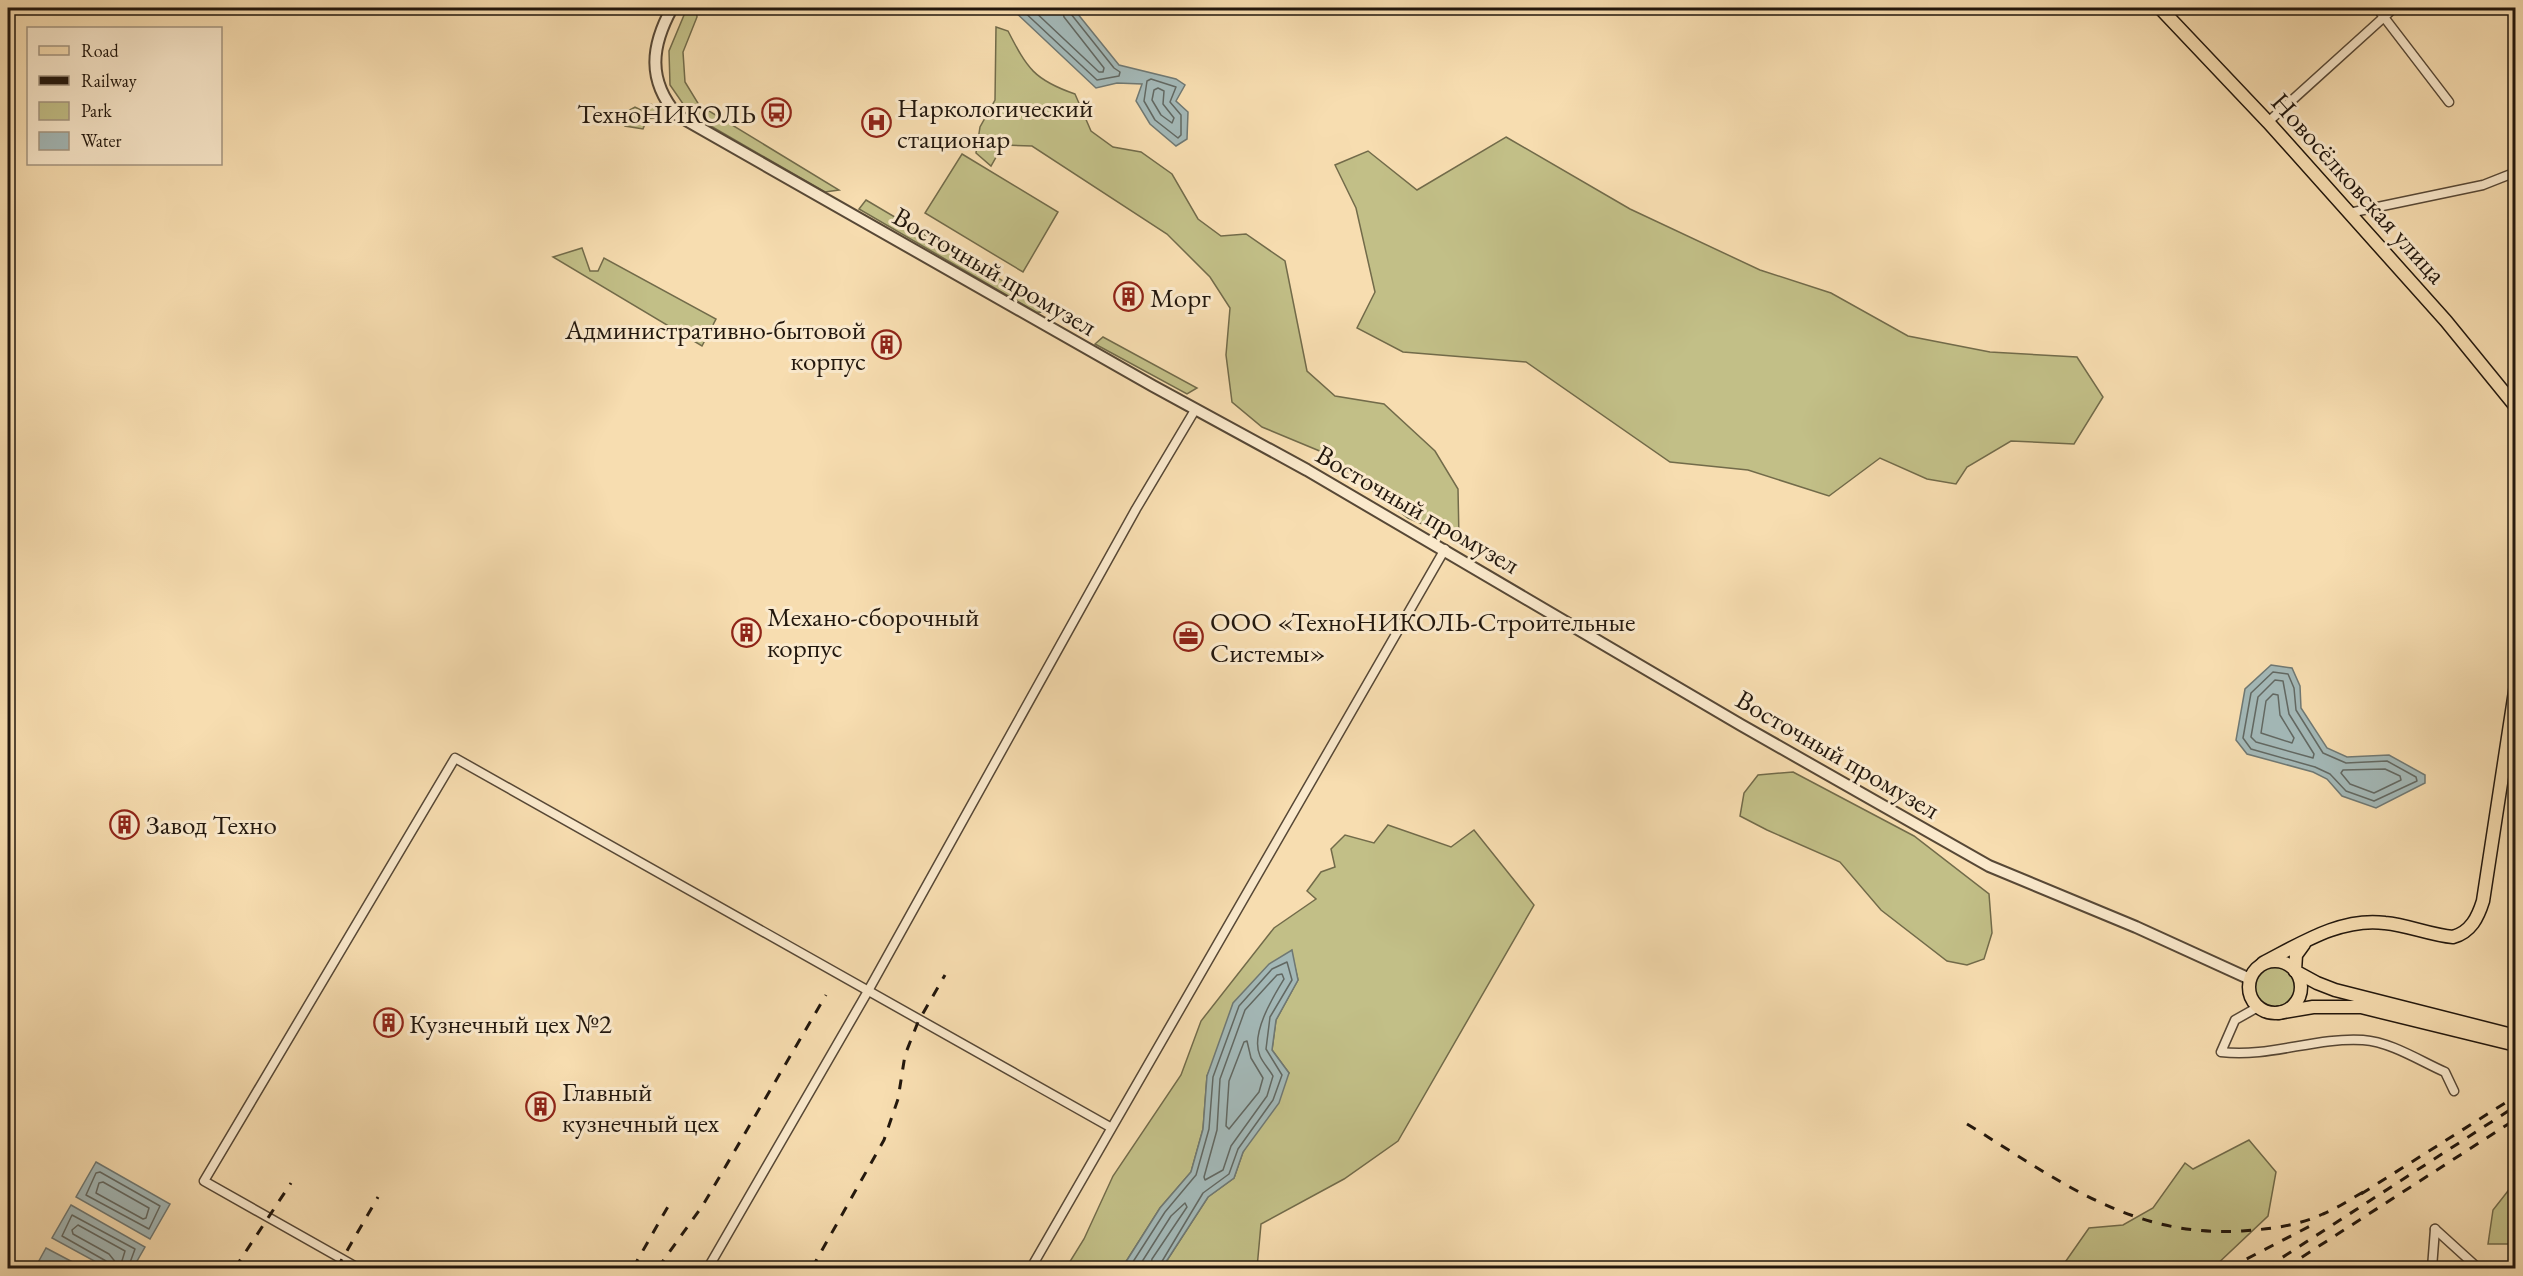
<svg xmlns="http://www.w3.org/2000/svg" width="2523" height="1276" viewBox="0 0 2523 1276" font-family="'EB Garamond',serif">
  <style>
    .green { fill: #c2bf87; stroke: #726b4a; stroke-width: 1.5 }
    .water { fill: #a3b8b7; stroke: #6f7873; stroke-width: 1.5 }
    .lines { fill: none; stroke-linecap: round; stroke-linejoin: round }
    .shore { stroke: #626862; stroke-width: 1.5 }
    .minor-casing { stroke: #574836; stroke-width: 11 }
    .tertiary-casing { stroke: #574836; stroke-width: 14 }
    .primary-casing { stroke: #22170d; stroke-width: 15 }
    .minor { stroke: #fae9cc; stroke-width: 8 }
    .tertiary { stroke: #fae9cc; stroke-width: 10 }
    .primary { stroke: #f7ddb0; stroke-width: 12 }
    .rail { stroke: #22170d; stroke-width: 3; stroke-dasharray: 10 10; stroke-linecap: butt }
    .labels { text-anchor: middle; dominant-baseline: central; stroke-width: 6; stroke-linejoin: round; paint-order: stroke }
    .poi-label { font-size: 27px; fill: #22170d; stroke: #fae9cc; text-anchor: start }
    .street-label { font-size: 27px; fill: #22170d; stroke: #fae9cc }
  </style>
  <rect width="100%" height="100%" fill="#f7ddb0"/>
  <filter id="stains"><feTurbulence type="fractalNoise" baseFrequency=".00333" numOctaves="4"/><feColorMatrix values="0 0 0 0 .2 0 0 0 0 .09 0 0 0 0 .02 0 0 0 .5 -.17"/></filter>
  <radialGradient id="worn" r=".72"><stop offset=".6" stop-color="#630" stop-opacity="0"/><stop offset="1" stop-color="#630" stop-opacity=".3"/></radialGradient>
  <g class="green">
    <path d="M687 8H696L697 17 683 52 685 82 699 105 839 190 825 192 690 114 670 85 669 51Z"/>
    <path d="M996 27 1008 31C1027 68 1034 80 1075 94L1091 131 1113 147 1141 152 1172 174 1198 219 1221 236 1246 234 1285 261 1307 371 1335 396 1384 404 1435 451 1458 489 1459 539 1408 518 1322 452 1262 427 1232 402 1226 355 1230 308 1210 277 1167 234 1032 146 1003 145 991 166 976 153 980 127 995 100Z"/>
    <path d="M650 104 657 106 660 117 647 119 643 129 625 126 626 112 635 107 645 112Z"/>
    <path d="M1506 137 1630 209 1760 270 1831 293 1908 336 1990 352 2077 357 2103 397 2074 444 2011 441 1967 467 1956 484 1927 479 1880 458 1829 496 1748 470 1670 462 1526 362 1403 352 1357 328 1375 292 1356 208 1335 165 1368 151 1417 190Z"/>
    <path d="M962 154 1058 212 1023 272 925 213Z"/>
    <path d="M866 200 1057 313 1036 312 859 209Z"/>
    <path d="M582 248 590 271H598L604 258 716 319 702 346 553 257Z"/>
    <path d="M1103 337 1197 388 1187 394 1095 344Z"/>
    <path d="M1793 772 1914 836 1989 894 1992 933 1984 959 1967 965 1947 961 1881 910 1840 862 1767 830 1740 816 1744 793 1758 775Z"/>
    <path d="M1388 825 1451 847 1474 830 1534 905 1398 1141 1344 1179 1261 1224 1257 1268H1162L1208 1197 1234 1178 1243 1152 1289 1073 1272 1050 1276 1020 1298 980 1291 951 1216 1056 1207 1076 1203 1129 1191 1172 1160 1208 1122 1268H1066L1084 1239 1113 1176 1181 1075 1201 1021 1274 928 1316 899 1307 891 1321 872 1335 867 1331 849 1345 835 1374 843Z"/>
    <circle cx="2275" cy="987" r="22"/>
    <path d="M2249 1140 2276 1172 2268 1216 2213 1268H2061L2089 1228 2123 1225 2153 1208 2185 1163 2193 1169Z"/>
    <path d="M2515 1182V1244H2488L2493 1210Z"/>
  </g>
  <g class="water">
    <path d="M1011 8H1073L1119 65 1176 79 1185 85 1176 101 1188 112 1187 139 1176 146 1150 124 1136 101 1142 84 1117 83 1096 88Z"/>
    <path d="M2271 665 2292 668 2300 686 2301 708 2327 748 2347 757 2389 755 2425 775V783L2376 808 2342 796 2327 779 2313 772 2247 754 2236 740 2245 689Z"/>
    <path d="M1292 950 1298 980 1276 1020 1272 1050 1289 1073 1279 1103 1243 1152 1234 1178 1208 1197 1162 1268H1122L1160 1208 1191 1172 1203 1129 1207 1076 1233 1003 1269 964Z"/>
    <path d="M96 1162 170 1204 150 1239 76 1197Z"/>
    <path d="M71 1205 145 1247 133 1268H107L52 1238Z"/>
    <path d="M46 1248 84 1268H35Z"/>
  </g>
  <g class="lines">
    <g class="shore">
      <path d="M1020 8 1097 80 1119 76 1120 72 1114 68 1071 14 1069 8"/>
      <path d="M1031 8 1099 72H1103L1104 68 1064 17 1062 8"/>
      <path d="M1151 79 1176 87 1170 102 1181 115V135L1178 138 1155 120 1144 101 1147 81Z"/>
      <path d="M1158 88 1164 91 1163 104 1174 118 1172 123 1161 115 1152 100 1154 90Z"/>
      <path d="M2273 672 2288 674 2294 688 2296 710 2323 753 2346 763 2387 761 2416 777 2417 781 2374 801 2346 791 2330 774 2315 767 2251 749 2243 738 2251 693Z"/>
      <path d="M2275 680 2283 681 2289 714 2314 754 2313 758 2256 742 2251 737 2258 697Z"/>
      <path d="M2273 694 2278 695 2280 715 2294 738 2292 743 2261 733 2266 701Z"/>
      <path d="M2385 769 2400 776 2401 780 2374 793 2350 784 2341 773 2343 770Z"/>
      <path d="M1282 974 1284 979C1273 997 1250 1034 1260 1056 1263 1063 1269 1069 1273 1076L1267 1096 1231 1146 1223 1170 1205 1180 1204 1177 1217 1130 1220 1079 1245 1010 1277 975Z"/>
      <path d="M1247 1041 1251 1058 1263 1078 1259 1092 1229 1129 1226 1126 1229 1081 1244 1042Z"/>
      <path d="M100 1172 160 1206 149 1229 86 1195 96 1173Z"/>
      <path d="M103 1182 149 1208 146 1218 143 1219 96 1193 99 1183Z"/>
      <path d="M78 1225 125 1251 121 1264H117L109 1254 73 1234 72 1230Z"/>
      <path d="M109 1268 106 1261 62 1236 72 1215 135 1249 128 1268"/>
      <path d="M1129 1268 1165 1212 1196 1175 1209 1129 1213 1077 1239 1006 1272 969 1287 962 1292 980 1270 1017 1266 1049 1282 1075 1273 1100 1238 1149 1229 1174 1203 1193 1158 1268"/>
      <path d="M1138 1268 1171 1216 1185 1203 1187 1207 1152 1259 1150 1268"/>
    </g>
    <defs>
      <g id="minor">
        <path d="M2377 8 2449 102"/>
        <path d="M2268 122 2394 8"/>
        <path d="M2349 213 2483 185 2516 172"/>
        <path d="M2258 1007 2235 1020 2221 1052C2269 1058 2315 1037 2363 1040 2391 1042 2420 1061 2445 1072L2454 1091"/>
        <path d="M2435 1229 2478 1268"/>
        <path d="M358 1268 204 1181 455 758 1110 1127"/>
        <path d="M708 1268 868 991 1136 509 1195 410"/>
        <path d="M1031 1268 1445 549"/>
        <path d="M2432 1268 2435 1229"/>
      </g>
      <path id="tertiary" d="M672 8C651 46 647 80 677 115L1153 386 1307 470 1741 725 1989 866 2136 927 2250 979"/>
      <g id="primary">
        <path d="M2160 8 2268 122 2446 321 2516 407"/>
        <path d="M2304 944 2296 955 2295 971 2317 983 2335 990 2516 1036"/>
        <circle cx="2275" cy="987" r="26"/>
        <path d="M2263 963C2300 944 2341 917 2385 923 2408 925 2430 935 2453 937 2471 932 2478 917 2483 901L2516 685"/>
        <path d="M2278 1013 2313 1007H2361L2516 1045"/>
      </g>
    </defs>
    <use href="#minor" class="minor-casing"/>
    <use href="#tertiary" class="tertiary-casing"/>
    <use href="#primary" class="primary-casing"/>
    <use href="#minor" class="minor"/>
    <use href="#tertiary" class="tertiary"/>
    <use href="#primary" class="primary"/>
    <g class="rail">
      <path d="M1967 1124C2057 1179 2131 1238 2242 1231 2270 1229 2297 1226 2323 1214 2338 1208 2352 1198 2367 1190"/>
      <path d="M2361 1194 2516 1096"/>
      <path d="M235 1268 291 1183"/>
      <path d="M337 1268 378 1197"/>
      <path d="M633 1268 670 1203"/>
      <path d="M658 1268 703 1205 826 995"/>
      <path d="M812 1268 884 1140 898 1099 905 1055 918 1022 945 975"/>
      <path d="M2229 1268 2316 1223"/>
      <path d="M2266 1268 2516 1106"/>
      <path d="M2285 1268 2516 1119"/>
    </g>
  </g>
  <defs>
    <symbol id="bus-ring" viewBox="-11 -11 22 22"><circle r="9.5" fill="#fae9cc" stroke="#8f2418" stroke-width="1.5"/><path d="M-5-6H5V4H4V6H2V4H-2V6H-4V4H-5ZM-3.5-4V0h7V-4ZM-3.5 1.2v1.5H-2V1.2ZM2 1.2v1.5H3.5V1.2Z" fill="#8f2418"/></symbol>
    <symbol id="hospital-ring" viewBox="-11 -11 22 22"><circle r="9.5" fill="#fae9cc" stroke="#8f2418" stroke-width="1.5"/><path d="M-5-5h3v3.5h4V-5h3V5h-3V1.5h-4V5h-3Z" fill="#8f2418"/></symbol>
    <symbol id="building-ring" viewBox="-11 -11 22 22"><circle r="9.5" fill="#fae9cc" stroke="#8f2418" stroke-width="1.5"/><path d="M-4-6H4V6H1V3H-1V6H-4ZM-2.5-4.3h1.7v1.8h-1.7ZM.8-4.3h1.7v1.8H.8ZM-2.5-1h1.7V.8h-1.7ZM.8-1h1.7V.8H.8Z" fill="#8f2418"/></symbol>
    <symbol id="office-ring" viewBox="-11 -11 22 22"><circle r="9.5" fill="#fae9cc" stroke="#8f2418" stroke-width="1.5"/><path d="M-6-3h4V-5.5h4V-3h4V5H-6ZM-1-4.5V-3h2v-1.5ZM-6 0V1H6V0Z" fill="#8f2418"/></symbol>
  </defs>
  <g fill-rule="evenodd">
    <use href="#bus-ring" x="760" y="96" width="33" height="33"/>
    <use href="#hospital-ring" x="860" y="106" width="33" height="33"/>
    <use href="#building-ring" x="1112" y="280" width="33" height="33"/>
    <use href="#building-ring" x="870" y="328" width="33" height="33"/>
    <use href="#building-ring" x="730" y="616" width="33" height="33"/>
    <use href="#office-ring" x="1172" y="620" width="33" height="33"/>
    <use href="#building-ring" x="108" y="808" width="33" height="33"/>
    <use href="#building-ring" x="372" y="1006" width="33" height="33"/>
    <use href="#building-ring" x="524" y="1090" width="33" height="33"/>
  </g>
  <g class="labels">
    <g class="poi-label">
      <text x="897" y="107">Наркологический<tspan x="897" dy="31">стационар</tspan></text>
      <text x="756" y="113" text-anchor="end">ТехноНИКОЛЬ</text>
      <text x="1150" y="297">Морг</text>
      <text x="866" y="329" text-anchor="end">Административно-бытовой<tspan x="866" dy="31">корпус</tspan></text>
      <text x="767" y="616">Механо-сборочный<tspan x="767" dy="31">корпус</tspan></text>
      <text x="1210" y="621">ООО «ТехноНИКОЛЬ-Строительные<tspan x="1210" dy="31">Системы»</tspan></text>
      <text x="146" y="824">Завод Техно</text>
      <text x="409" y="1023">Кузнечный цех №2</text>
      <text x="562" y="1091">Главный<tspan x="562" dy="31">кузнечный цех</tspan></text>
    </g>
    <g class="street-label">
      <text transform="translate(2359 188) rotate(48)">Новосёлковская улица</text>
      <text transform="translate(995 271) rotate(30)">Восточный промузел</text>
      <text transform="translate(1418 509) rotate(30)">Восточный промузел</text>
      <text transform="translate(1838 754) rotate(30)">Восточный промузел</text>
    </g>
  </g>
  <rect width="2523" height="1276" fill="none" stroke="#f7ddb0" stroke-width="30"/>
  <rect x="9" y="9" width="2505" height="1258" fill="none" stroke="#22170d" stroke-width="3"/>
  <rect x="15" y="15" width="2493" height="1246" fill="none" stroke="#22170d" stroke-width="1.5"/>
  <rect x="27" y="27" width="195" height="138" fill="#fae9cc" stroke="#a49580" stroke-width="1.5"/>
  <rect x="39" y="46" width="30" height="9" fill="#f7ddb0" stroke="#a49580" stroke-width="1.5"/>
  <text x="81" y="57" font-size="18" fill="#22170d">Road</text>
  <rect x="39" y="76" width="30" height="9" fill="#22170d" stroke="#a49580" stroke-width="1.5"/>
  <text x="81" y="87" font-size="18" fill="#22170d">Railway</text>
  <rect x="39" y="102" width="30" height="18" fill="#c2bf87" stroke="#a49580" stroke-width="1.5"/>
  <text x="81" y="117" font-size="18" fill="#22170d">Park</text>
  <rect x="39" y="132" width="30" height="18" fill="#a3b8b7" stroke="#a49580" stroke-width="1.5"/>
  <text x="81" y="147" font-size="18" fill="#22170d">Water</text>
  <rect width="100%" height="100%" filter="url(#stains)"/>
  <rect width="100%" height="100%" fill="url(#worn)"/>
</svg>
